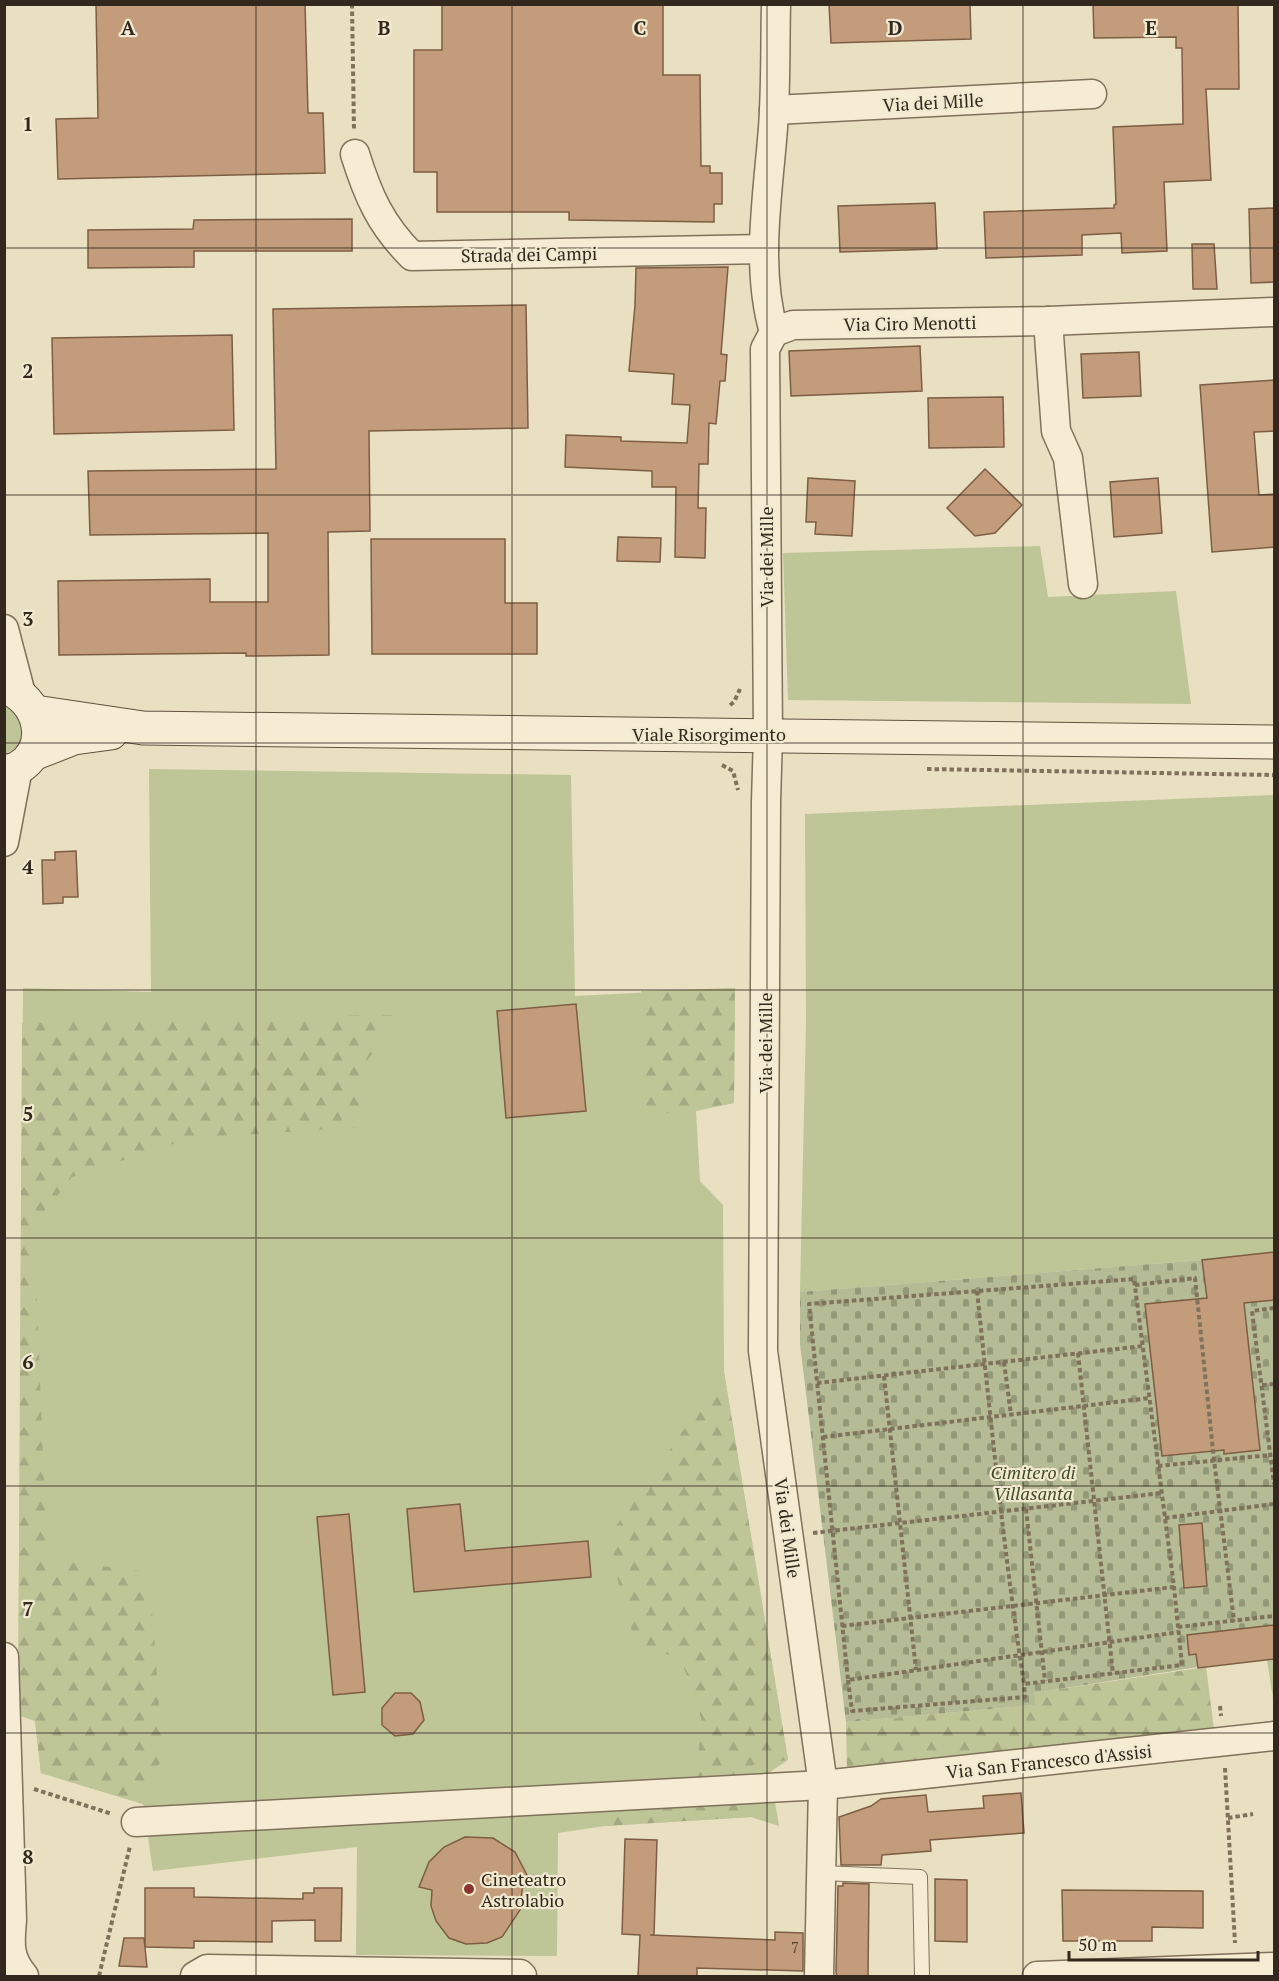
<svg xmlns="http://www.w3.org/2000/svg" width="1279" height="1981" viewBox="0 0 1279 1981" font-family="'PT Serif',serif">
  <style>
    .green { fill: #bec597 }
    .forest { fill: url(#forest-firs) }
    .cemetery { fill: url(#cemetery-stones) }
    .building { fill: #c39d7b; stroke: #7d5d43; stroke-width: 1.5 }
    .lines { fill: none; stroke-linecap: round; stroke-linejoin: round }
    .lane-casing { stroke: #80715b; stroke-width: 16 }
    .street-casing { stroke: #80715b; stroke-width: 31 }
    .secondary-casing { stroke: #62523e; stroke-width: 35 }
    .path { stroke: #80715b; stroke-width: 4; stroke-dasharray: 4.5 3; stroke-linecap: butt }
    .lane { stroke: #f5ecd3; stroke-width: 14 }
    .street { stroke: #f5ecd3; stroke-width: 28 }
    .secondary { stroke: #f5ecd3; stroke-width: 33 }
    .grid { fill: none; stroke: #32281d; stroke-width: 1.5; stroke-opacity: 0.55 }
    .poi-dot { fill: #893531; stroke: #f1e9d0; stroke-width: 2 }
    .labels { text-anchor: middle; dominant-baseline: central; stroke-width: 4.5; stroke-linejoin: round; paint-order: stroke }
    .number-label { font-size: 15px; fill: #564534 }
    .street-label { font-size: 18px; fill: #32281d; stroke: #f1e9d0 }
    .park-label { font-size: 18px; font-style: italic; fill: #404c26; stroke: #f1e9d0 }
    .poi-label { font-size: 18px; fill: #32281d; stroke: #f1e9d0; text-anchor: start }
    .grid-label { font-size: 20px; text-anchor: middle; font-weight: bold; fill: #32281d; stroke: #f1e9d0; stroke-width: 4.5; stroke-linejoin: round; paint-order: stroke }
  </style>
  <defs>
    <pattern id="forest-firs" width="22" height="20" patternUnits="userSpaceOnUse" patternTransform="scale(1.5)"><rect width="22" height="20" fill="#bec597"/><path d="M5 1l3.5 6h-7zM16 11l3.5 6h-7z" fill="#a4a982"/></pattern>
    <pattern id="cemetery-stones" width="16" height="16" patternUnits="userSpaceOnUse" patternTransform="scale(1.5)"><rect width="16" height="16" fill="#b4bb95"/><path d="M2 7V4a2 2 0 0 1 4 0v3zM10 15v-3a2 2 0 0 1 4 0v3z" fill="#939879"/></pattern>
  </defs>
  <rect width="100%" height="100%" fill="#e9dfc1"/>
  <g class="green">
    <path d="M1040 546 1048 597 1176 591 1191 704 788 700 783 553Z"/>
    <path d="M4 700 25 723C22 739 20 747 5 754Z"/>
    <path d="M149 769 571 775 575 996 735 988 734 1103 696 1111 700 1181 723 1205 724 1372 788 1760 770 1772 779 1826 751 1817 605 1826 558 1833 557 1956 356 1955 357 1847 153 1871 143 1804 41 1773 35 1721 18 1715 23 988 151 992Z"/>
    <path d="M1274 795V1252L1202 1260 800 1292 806 1022 805 814Z"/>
  </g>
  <g class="forest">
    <path d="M735 988 734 1103 696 1110 639 1116 641 991Z"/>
    <path d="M364 1015H405L363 1065 365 1127 191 1138 72 1177 34 1225 47 1559 149 1572 163 1754 143 1804 41 1773 35 1721 18 1715 22 1023Z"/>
    <path d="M724 1372 788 1760 753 1765 751 1817 605 1826 598 1789 697 1778 701 1718 680 1656 641 1651 623 1610 610 1535Z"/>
    <path d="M1274 1659V1705L1267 1660Z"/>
    <path d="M1206 1667 1214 1729 847 1773 846 1722 1034 1705V1693Z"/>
  </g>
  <path class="cemetery" d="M1274 1252V1659L1198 1667 1034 1693 1035 1705 846 1722 800 1344V1292L1202 1260Z"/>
  <g class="building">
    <path d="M96 4H305L308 113H323L325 173 58 179 56 119 98 118Z"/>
    <path d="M442 4H663V75H700L701 166H710V173H722V204H714V222L569 220V212H437V172H414V50H442Z"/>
    <path d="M829 4H970L971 39 831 43Z"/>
    <path d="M1093 4H1238L1239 89H1206L1211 180 1164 182 1167 251 1122 253 1121 233 1082 235V255L986 258 984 212 1114 208V205L1116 204 1113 127 1183 124 1182 48H1176V37L1094 38Z"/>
    <path d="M935 203 937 249 840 252 838 206Z"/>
    <path d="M1275 208V282L1251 283 1249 209Z"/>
    <path d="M352 219V251H194V267L88 268V230L193 229 194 220Z"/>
    <path d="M1192 244H1214L1217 289H1193Z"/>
    <path d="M728 267 721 354 727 355 725 381H720L716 424 709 423 708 464H699L698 508H706L705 558 675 557 676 487H652V471L565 467 566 435 621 437V441L687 443 690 405 672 404 674 374 629 371 635 305 636 268Z"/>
    <path d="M526 305 528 428 369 431 370 531 328 532 329 655 246 656V653L59 655 58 581 210 579V602H268V533L90 535 88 471 276 469 273 309Z"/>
    <path d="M232 335 234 430 54 434 52 338Z"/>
    <path d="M920 346 922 391 791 396 789 351Z"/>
    <path d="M1139 352 1141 396 1083 398 1081 354Z"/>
    <path d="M1275 380V431L1254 432 1259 495 1275 494V547L1212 552 1200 385Z"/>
    <path d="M1003 397 1004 447 929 448 928 398Z"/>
    <path d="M985 469 1022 505 995 533 975 536 947 508Z"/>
    <path d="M808 478 855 481 852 536 815 534 816 522H806Z"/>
    <path d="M1158 478 1162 533 1114 537 1110 482Z"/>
    <path d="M618 537 661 538 660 562 617 561Z"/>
    <path d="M371 539H505V603H537V654H372Z"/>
    <path d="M76 851 78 897H63V903L43 904 42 860H55V852Z"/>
    <path d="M576 1004 586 1111 506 1118 497 1011Z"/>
    <path d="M1275 1252V1300L1244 1303 1260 1450 1224 1454V1450L1162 1456 1145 1304 1207 1298 1202 1260Z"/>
    <path d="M460 1504 465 1551 588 1541 591 1577 414 1592 407 1509Z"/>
    <path d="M349 1514 365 1692 333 1695 317 1517Z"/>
    <path d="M1202 1523 1207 1586 1184 1588 1179 1525Z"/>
    <path d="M1275 1625V1659L1198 1668 1196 1654 1189 1655 1187 1635Z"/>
    <path d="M395 1693H411L420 1702 424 1720 413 1734 395 1736 382 1725V1708Z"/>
    <path d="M1021 1793 1024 1833 930 1840 931 1851 882 1855 881 1865H841L839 1817 871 1806 881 1799 926 1795 928 1812 984 1808 983 1796Z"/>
    <path d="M465 1837 493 1838 515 1852 528 1877 523 1880 520 1910 502 1937 487 1943 466 1944 449 1938 436 1921 431 1906 432 1890 419 1887 429 1862 444 1847Z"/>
    <path d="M625 1839 657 1840 654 1935H650L775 1940V1932L803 1933V1971L697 1968V1977H638L640 1935 622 1934Z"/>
    <path d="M935 1879 967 1880V1942L935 1941Z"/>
    <path d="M843 1883 869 1884 868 1977H837L836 1972 838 1886H843Z"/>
    <path d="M145 1888H194V1897L303 1899V1893H314V1888H342L341 1941H315V1920L272 1921V1942L194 1941V1948L145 1947Z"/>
    <path d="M1062 1890 1203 1891V1928L1152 1927V1941H1063Z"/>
    <path d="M124 1938H144L147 1967 119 1966Z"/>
  </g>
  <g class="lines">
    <defs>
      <path id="lane" d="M821 1873 920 1877 922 1976"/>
      <g id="street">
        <path d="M776 4C775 46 776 87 773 128 768 194 755 267 774 332L765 349 768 735 766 802 763 1351 823 1785 819 1976"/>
        <path d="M774 110 1092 94"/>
        <path d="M355 154C368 196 381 225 412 256L764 249"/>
        <path d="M1048 321 1056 431 1068 458 1083 584"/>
        <path d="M774 332 793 325 1048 321 1274 312"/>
        <path d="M4 629 21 694"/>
        <path d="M4 842 18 768"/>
        <path d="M4 1657 12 1920C10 1943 8 1957 24 1976"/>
        <path d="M136 1822 823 1785 1274 1736"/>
        <path d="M195 1976 207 1969 520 1974 522 1976"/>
        <path d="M1037 1976 1274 1967"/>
      </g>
      <g id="secondary">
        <path d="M4 687C40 698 53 747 18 768 14 770 9 771 4 772"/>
        <path d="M35 712 143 728 1274 742"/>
        <path d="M33 754 74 738 111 733"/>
      </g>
    </defs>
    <use href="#lane" class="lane-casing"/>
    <use href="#street" class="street-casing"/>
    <use href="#secondary" class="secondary-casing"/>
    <g class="path">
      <path d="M352 4 354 130"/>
      <path d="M730 705 734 702 740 689"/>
      <path d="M722 765 733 771 738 790"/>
      <path d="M927 769 1274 775"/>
      <path d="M1135 1285 1195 1278 1214 1460 1234 1621"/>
      <path d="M977 1291C991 1422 1004 1553 1024 1684L1182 1665 1174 1587 1134 1279 809 1304 848 1680C912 1671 977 1661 1042 1652L1179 1632"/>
      <path d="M1274 1308 1252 1311 1274 1484"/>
      <path d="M1078 1353 1113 1674"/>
      <path d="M1004 1362 1011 1415"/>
      <path d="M884 1376 916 1670"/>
      <path d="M817 1383 1143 1346"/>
      <path d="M1262 1385 1274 1384"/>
      <path d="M823 1437 1150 1398"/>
      <path d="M1158 1466 1271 1455"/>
      <path d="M1026 1509 1045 1681"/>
      <path d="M1165 1518 1274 1504"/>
      <path d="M813 1533 1162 1493"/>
      <path d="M842 1626 1174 1587"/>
      <path d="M1178 1627 1274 1616"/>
      <path d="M848 1680 852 1711 1025 1697 1024 1684"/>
      <path d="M1220 1706 1221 1716"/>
      <path d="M1225 1768 1235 1943"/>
      <path d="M34 1789 112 1814"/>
      <path d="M1228 1818 1253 1814"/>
      <path d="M99 1976 130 1846"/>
    </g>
    <use href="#lane" class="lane"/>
    <use href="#street" class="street"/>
    <use href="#secondary" class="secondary"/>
  </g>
  <path class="grid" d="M256 4V1976M512 4V1976M767 4V1976M1023 4V1976M4 248H1274M4 495H1274M4 743H1274M4 990H1274M4 1238H1274M4 1486H1274M4 1733H1274"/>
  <circle class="poi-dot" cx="469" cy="1889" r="6"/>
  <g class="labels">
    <g class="number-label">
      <text x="795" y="1947">7</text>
    </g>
    <g class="street-label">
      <text transform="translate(933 102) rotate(-3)">Via dei Mille</text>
      <text transform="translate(529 254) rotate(-1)">Strada dei Campi</text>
      <text transform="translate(910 323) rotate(-1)">Via Ciro Menotti</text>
      <text transform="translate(766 557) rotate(-90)">Via dei Mille</text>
      <text x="709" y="734">Viale Risorgimento</text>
      <text transform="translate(765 1043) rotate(-90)">Via dei Mille</text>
      <text transform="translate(788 1528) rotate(82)">Via dei Mille</text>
      <text transform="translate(1049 1761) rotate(-6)">Via San Francesco d'Assisi</text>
    </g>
    <g class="park-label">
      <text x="1033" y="1472">Cimitero di<tspan x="1033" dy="21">Villasanta</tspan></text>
    </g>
    <g class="poi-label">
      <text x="481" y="1879">Cineteatro<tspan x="481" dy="21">Astrolabio</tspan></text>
    </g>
  </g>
  <g class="grid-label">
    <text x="128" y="35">A</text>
    <text x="384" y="35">B</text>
    <text x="640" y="35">C</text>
    <text x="895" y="35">D</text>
    <text x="1151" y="35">E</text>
    <text x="28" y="131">1</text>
    <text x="28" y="378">2</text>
    <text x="28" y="626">3</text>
    <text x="28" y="874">4</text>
    <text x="28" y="1121">5</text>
    <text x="28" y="1369">6</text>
    <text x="28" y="1616">7</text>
    <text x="28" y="1864">8</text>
  </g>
  <rect width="1279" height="1981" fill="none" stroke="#32281d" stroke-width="12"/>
  <path d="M1069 1951v9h189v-9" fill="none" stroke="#32281d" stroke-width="3"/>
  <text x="1078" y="1951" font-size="18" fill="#32281d" stroke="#f1e9d0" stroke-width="4.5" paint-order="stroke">50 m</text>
</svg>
